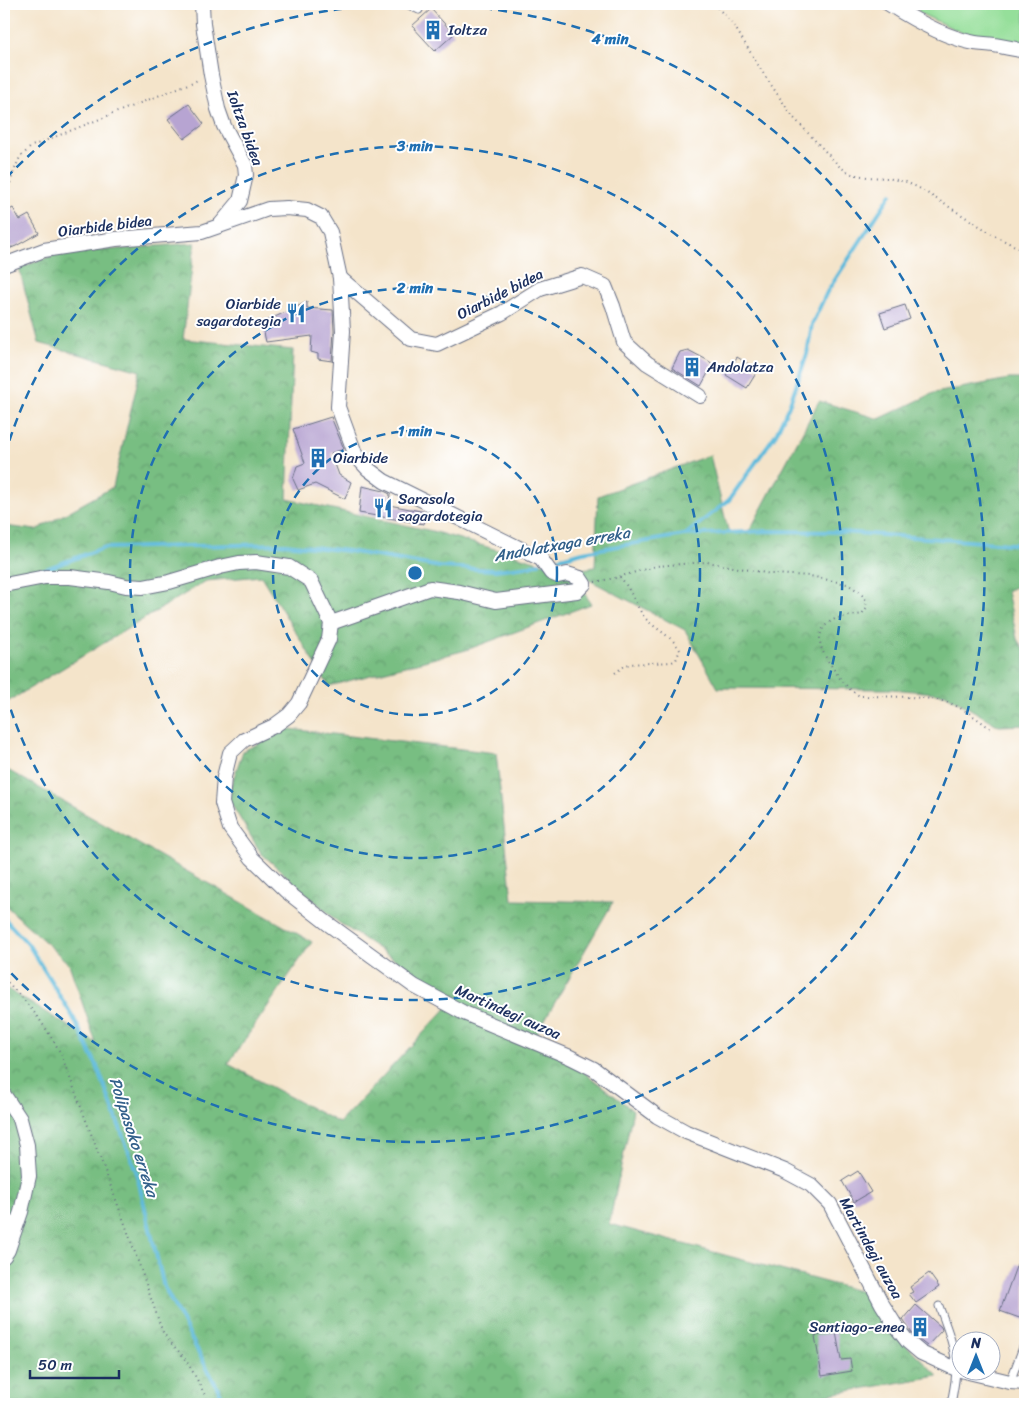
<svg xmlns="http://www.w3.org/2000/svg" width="1029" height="1408" viewBox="0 0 1029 1408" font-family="Sriracha,sans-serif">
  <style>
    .green { fill: #95df9a; stroke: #58877c }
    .forest { fill: url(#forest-crowns); stroke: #4a7670 }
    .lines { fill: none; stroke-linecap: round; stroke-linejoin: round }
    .stream { stroke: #5dbadb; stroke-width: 4 }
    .building { fill: #b7a4d2 }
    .service-casing { stroke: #676e84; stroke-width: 9 }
    .minor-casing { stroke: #676e84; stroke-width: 16 }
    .path { stroke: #676e84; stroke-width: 2; stroke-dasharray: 1 4; stroke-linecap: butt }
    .service { stroke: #fff; stroke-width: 7 }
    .minor { stroke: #fff; stroke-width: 14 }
    .ring { fill: none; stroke: #1f6fb2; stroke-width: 2.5; stroke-dasharray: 9 6 }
    .labels { text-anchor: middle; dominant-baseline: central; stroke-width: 4; stroke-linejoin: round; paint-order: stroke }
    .poi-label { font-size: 15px; fill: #1b2f5e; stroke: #fff; text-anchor: start }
    .street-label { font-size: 15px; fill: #1b2f5e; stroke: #fff }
    .water-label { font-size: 16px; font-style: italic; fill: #32608a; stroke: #fff }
    .centre { fill: #1f6fb2; stroke: #fff; stroke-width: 2.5 }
    .ring-label { font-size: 15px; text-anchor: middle; font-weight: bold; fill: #1f6fb2; stroke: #fff; stroke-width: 4; stroke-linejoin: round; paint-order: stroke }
  </style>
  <defs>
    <pattern id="forest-crowns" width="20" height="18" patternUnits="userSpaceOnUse" patternTransform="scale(1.25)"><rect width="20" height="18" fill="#78be82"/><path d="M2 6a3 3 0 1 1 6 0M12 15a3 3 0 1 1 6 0" fill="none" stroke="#629b6e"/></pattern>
  </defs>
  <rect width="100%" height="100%" fill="#fff"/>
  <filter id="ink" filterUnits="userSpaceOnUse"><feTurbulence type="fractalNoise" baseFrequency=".02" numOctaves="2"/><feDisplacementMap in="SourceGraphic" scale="10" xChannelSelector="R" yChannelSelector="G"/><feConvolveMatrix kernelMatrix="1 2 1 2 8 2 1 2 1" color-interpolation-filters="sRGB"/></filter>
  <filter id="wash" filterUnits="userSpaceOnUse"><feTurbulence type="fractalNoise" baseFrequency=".0096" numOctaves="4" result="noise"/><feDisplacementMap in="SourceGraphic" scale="20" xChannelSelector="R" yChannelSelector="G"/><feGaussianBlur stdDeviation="1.12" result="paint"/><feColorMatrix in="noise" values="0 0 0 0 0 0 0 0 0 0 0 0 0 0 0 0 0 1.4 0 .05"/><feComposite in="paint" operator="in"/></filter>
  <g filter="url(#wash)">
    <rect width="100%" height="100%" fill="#f4e4ca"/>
    <path class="green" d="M917 4H1025V48L967 35 919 13Z"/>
    <g class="forest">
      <path d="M195 243 183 339 293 350 287 499 432 531 570 571 595 567 598 496 710 455 729 534 750 530 819 401 879 419 934 393 1009 379H1025V582L1007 591 1017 639 1025 652V725L999 726 945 694 892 689 718 688 685 630 572 571 591 604 466 650 329 686 261 576 206 581 4 704V526L36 530 113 487 140 371 39 343 19 268 57 254Z"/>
      <path d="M289 729 496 753 512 900 613 902 536 1035 633 1110 609 1224 870 1294 887 1326 938 1376 770 1404H4V987L96 1043 69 964 4 904V768L312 942 228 1064 339 1123 455 999 338 922 261 853 227 797 243 751Z"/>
    </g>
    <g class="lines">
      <g class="stream">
        <path d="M685 535 729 500 776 434 790 403 807 354 812 324 827 292 891 194"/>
        <path d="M546 562 583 552 684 535 767 531 841 532 1025 545"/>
        <path d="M35 573 103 548 285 544 348 551 440 567 495 570 530 566 539 563"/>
        <path d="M4 918 28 944 73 1017 97 1066 136 1171 164 1287 226 1404"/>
      </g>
    </g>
    <g id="blocks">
      <g class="building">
        <path d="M431 9 454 34 435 51 412 26Z"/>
        <path d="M189 104 204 124 184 139 168 119Z"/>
        <path d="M13 208 20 220 29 215 39 233 16 246 4 251V213Z"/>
        <path d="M307 302V308L333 310 334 331 332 361 318 359V354L311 352 312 336 266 342 262 323Z"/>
        <path d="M905 305 910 319 885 328 880 313Z"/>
        <path d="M688 350 707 360 713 364 701 386 672 368 680 352Z"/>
        <path d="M737 357 758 370 747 388 726 375Z"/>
        <path d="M331 417 344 449 331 453 339 475 351 482 345 499 315 484 298 490 293 479 297 466 305 463 293 429Z"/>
        <path d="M362 486 384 491 390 494 389 505 426 512 424 524 359 513Z"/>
        <path d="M858 1171 871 1192 854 1202 842 1181Z"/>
        <path d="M1017 1264 1025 1266V1320L1000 1311Z"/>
        <path d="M929 1273 939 1287 916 1303 909 1294 913 1292 910 1287Z"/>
        <path d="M916 1305 941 1327 942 1330 927 1346 914 1336 903 1320Z"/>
        <path d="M836 1332 841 1360 850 1359 852 1371 822 1376 815 1336Z"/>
      </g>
    </g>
  </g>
  <g filter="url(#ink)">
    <use href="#blocks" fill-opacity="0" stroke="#676e84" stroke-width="1"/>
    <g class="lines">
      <defs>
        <g id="service">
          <path d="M407 4 419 10"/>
          <path d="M939 1306C946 1325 955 1347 956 1368 956 1380 953 1393 951 1404"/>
          <path d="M1010 1382 1025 1342"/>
        </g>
        <g id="minor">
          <path d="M202 4 203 24 211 75 218 109 224 126 245 165 246 175 240 201 220 225"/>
          <path d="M889 4C914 20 946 38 975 43 981 44 988 44 994 45 1005 47 1015 49 1025 51"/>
          <path d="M4 265 44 250 116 239 202 232 268 209 287 208 307 210 321 217 330 232 340 278 343 331 338 407 356 456 368 469 384 481 541 559 551 573 558 576 567 574 580 578 584 584 577 591 496 601 459 592 430 588 331 623"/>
          <path d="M340 278 411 339 437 344 502 313 540 289 582 276 605 286 613 306 624 342 647 363 700 396"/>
          <path d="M4 585 45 577H70L109 582 126 586 143 587 169 582 220 567 239 563 256 562 289 567 311 581 331 623 329 639 299 703 289 715 274 726 244 740 230 753 224 777 222 803 230 828 252 858 286 891 327 923 414 986 464 1013 570 1057 594 1069 657 1116 686 1132 785 1171 811 1185 830 1204 882 1304 897 1328 908 1342 921 1353 956 1369 1010 1382 1025 1383"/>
          <path d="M4 1095 20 1119 27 1145 29 1176 21 1212 8 1250 4 1256"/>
        </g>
      </defs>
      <use href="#service" class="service-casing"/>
      <use href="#minor" class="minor-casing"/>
      <g class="path">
        <path d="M714 4 733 24 763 73 793 117 840 167 852 174 867 177 887 178 906 182 919 188 997 237 1025 251"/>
        <path d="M4 202 14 171 20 157 32 146 198 80"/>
        <path d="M4 228 12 248"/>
        <path d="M595 582 615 578 656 566 707 562 771 574 810 576 847 584 860 592 866 600 867 607 862 614C854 616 843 616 835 619 810 631 821 652 833 668 840 679 848 690 860 696 885 697 930 695 952 704 966 710 979 720 991 729"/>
        <path d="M615 673 623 667 629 664 672 662 676 660 680 650C671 635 656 630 645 618 635 605 631 589 620 577"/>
        <path d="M4 979C27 1001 46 1026 61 1054L125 1224 162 1330C167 1340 175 1347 182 1355 193 1370 201 1387 209 1404"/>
      </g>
      <use href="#service" class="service"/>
      <use href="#minor" class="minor"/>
    </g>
  </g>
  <g class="ring">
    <circle cx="415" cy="573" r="142"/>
    <circle cx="415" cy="573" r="285"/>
    <path d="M5 455A427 427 0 1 1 5 691"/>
    <path d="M6 178A569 569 0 1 1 6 968"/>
  </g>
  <defs>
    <symbol id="building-bare" viewBox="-9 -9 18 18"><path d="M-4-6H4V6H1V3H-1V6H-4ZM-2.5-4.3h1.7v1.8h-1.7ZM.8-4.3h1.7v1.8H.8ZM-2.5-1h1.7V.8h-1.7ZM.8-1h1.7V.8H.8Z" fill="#1f6fb2" stroke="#fff" stroke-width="2.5" paint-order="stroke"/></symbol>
    <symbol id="restaurant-bare" viewBox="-9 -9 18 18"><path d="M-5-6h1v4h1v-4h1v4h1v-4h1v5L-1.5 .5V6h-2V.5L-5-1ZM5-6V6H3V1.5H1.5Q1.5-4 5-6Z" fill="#1f6fb2" stroke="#fff" stroke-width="2.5" paint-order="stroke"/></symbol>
  </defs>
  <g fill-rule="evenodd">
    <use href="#building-bare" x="419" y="16" width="28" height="28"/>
    <use href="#restaurant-bare" x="282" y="299" width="28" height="28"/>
    <use href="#building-bare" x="678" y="353" width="28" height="28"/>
    <use href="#building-bare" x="304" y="444" width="28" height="28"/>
    <use href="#restaurant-bare" x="369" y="494" width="28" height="28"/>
    <use href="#building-bare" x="906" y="1313" width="28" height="28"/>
  </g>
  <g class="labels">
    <g class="poi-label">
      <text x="448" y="30">Ioltza</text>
      <text x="281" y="304" text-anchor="end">Oiarbide<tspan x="281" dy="17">sagardotegia</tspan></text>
      <text x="707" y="367">Andolatza</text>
      <text x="333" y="458">Oiarbide</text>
      <text x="398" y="499">Sarasola<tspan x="398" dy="17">sagardotegia</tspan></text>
      <text x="905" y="1327" text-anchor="end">Santiago-enea</text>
    </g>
    <g class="street-label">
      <text transform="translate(245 128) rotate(70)">Ioltza bidea</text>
      <text transform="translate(105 226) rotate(-7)">Oiarbide bidea</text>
      <text transform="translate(500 294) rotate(-27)">Oiarbide bidea</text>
      <text transform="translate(508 1012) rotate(24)">Martindegi auzoa</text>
      <text transform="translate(871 1248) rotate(61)">Martindegi auzoa</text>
    </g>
    <g class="water-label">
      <text transform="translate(562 544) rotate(-10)">Andolatxaga erreka</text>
      <text transform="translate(134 1137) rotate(72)">Polipasoko erreka</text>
    </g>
  </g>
  <circle cx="415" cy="573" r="8" class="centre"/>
  <g class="ring-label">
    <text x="610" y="44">4 min</text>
    <text x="415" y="151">3 min</text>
    <text x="415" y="293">2 min</text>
    <text x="415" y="436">1 min</text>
  </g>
  <rect width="1029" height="1408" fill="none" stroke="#fff" stroke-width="20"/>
  <g transform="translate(976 1356)"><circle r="24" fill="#ffffff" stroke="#a4acbf"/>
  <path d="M0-4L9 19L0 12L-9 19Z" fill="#1f6fb2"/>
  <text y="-8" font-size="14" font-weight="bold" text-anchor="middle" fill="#1b2f5e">N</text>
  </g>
  <path d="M30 1370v8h89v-8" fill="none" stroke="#1b2f5e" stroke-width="2.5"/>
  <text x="38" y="1370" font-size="15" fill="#1b2f5e" stroke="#ffffff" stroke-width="4" paint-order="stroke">50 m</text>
</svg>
